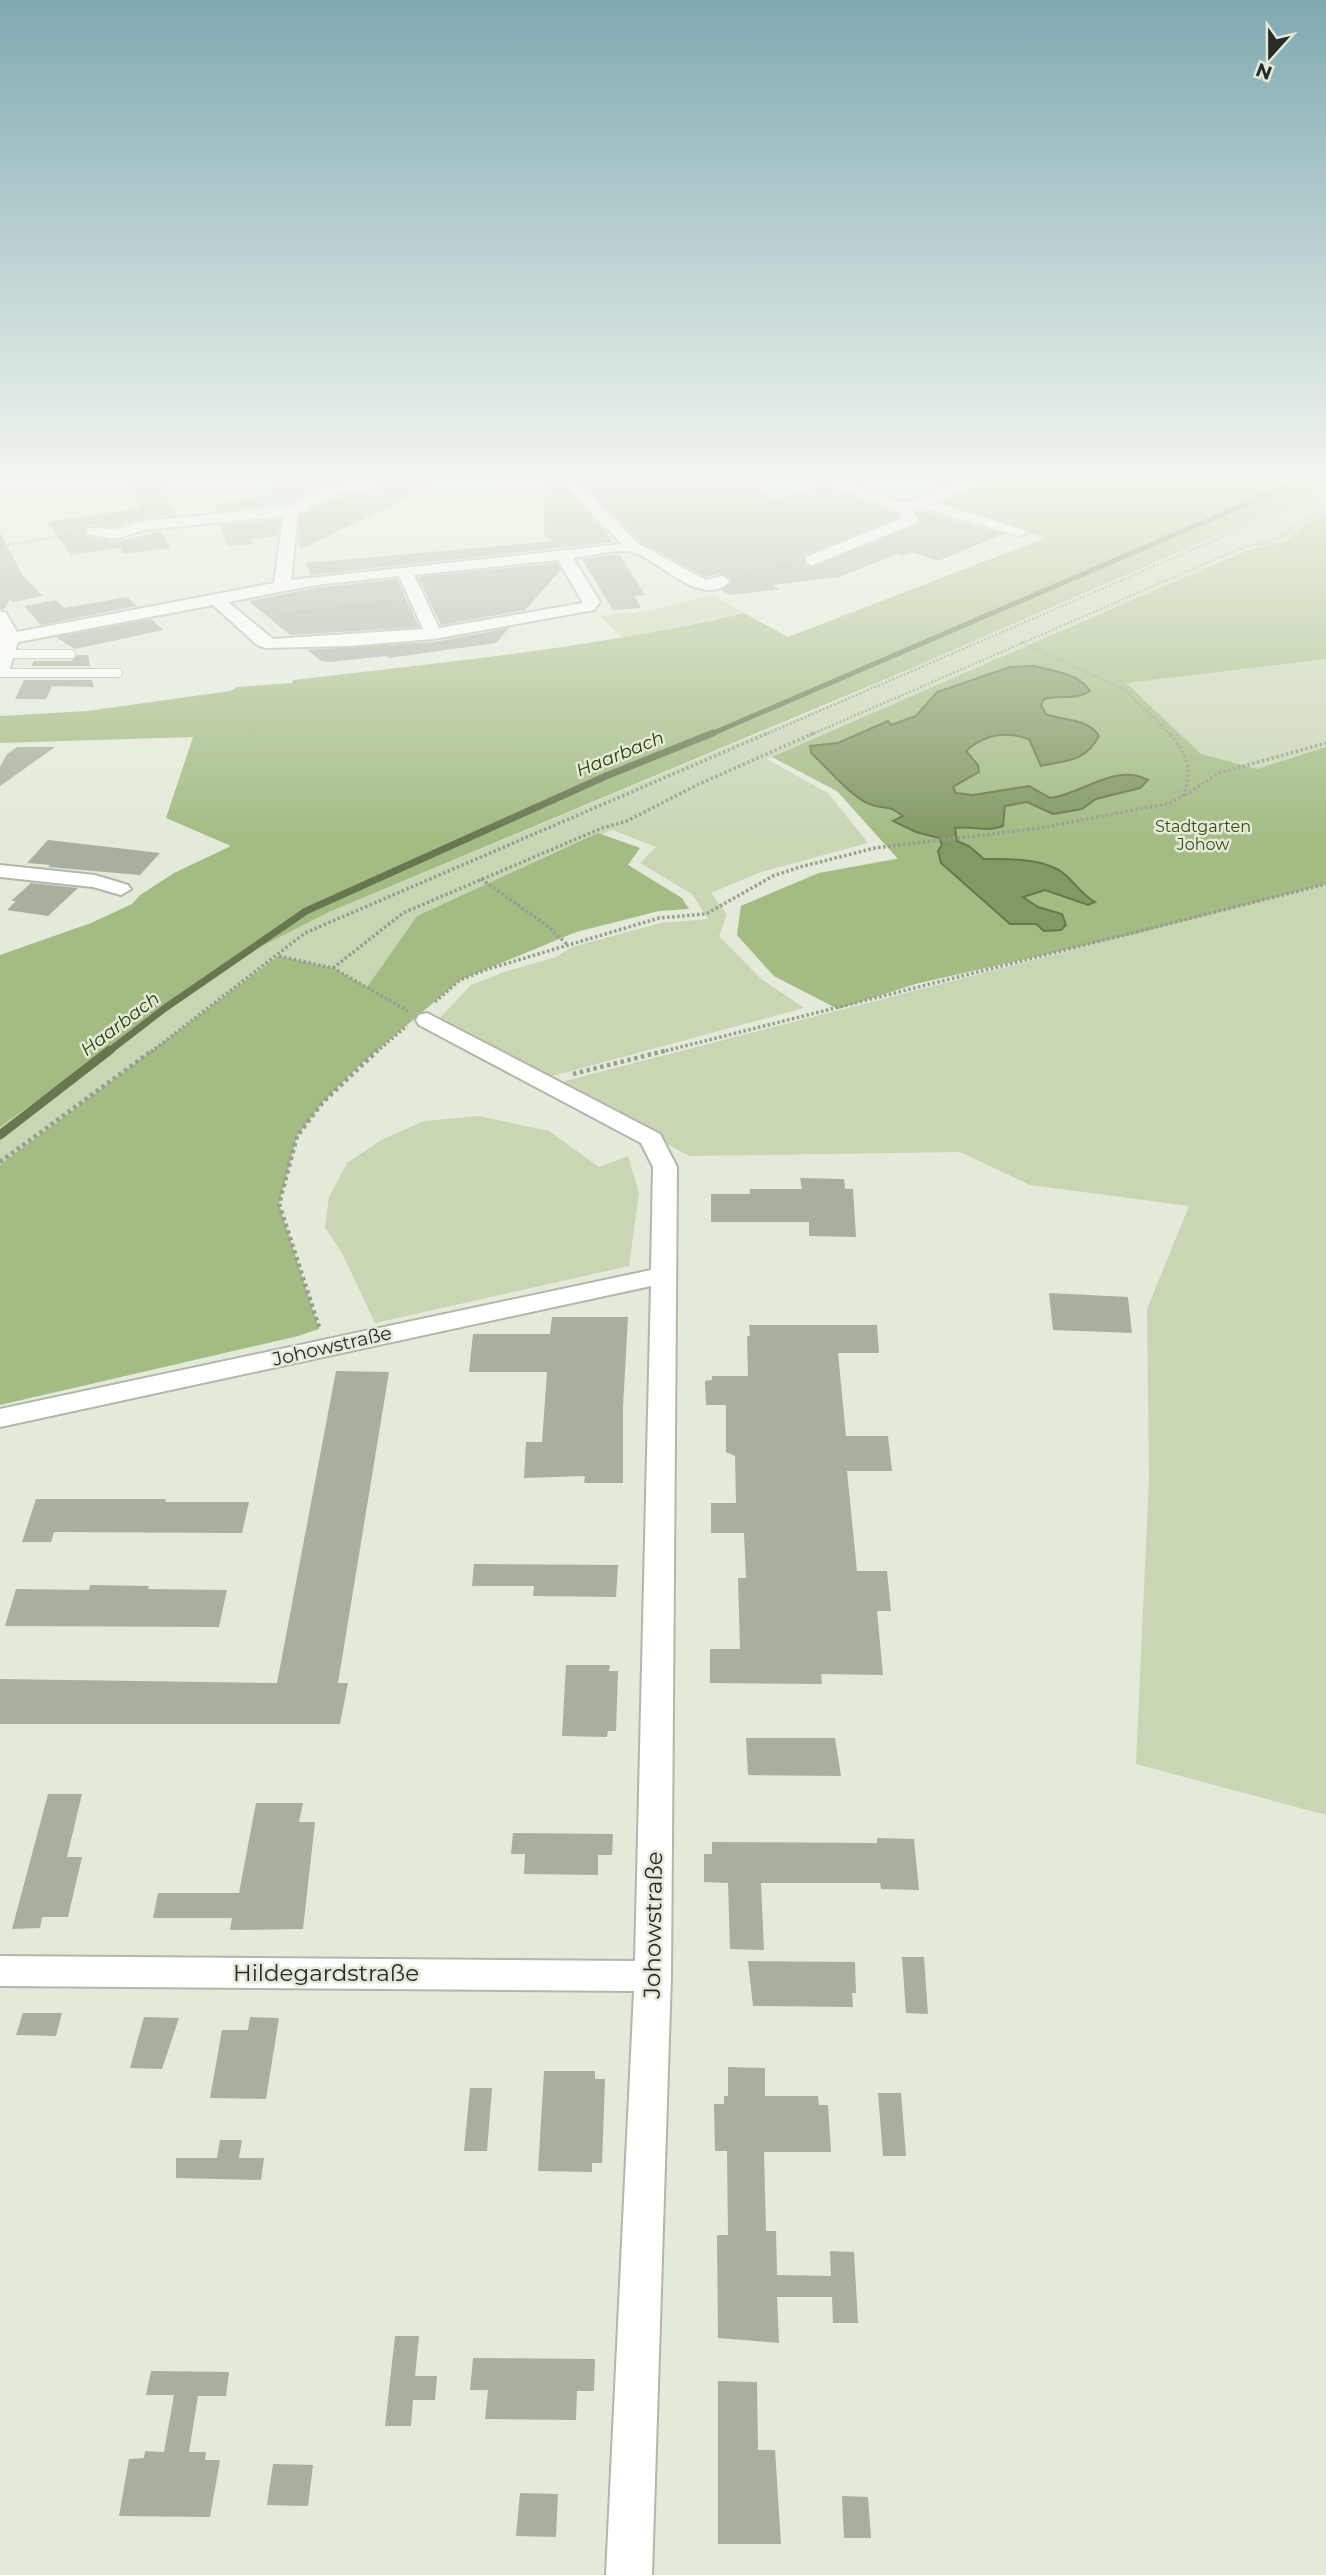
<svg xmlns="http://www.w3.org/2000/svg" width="1326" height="2575" viewBox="0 0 1326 2575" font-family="Montserrat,sans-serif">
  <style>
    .green { fill: #c8d6b4 }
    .forest { fill: #a4bb83 }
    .water { fill: #839862; stroke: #687750; stroke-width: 2 }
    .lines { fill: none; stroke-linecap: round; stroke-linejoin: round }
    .stream-far2 { stroke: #687750; stroke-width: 5 }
    .stream-far1 { stroke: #687750; stroke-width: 7 }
    .stream { stroke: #687750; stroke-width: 9 }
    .building { fill: #a9afa0 }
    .lane-casing { stroke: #b1b7a9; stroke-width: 10 }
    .street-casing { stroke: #b1b7a9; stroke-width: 4 }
    .path-far2 { stroke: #989d91; stroke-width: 2.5; stroke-dasharray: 2 2; stroke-linecap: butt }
    .path-far1 { stroke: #989d91; stroke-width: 3.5; stroke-dasharray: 2.5 2.5; stroke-linecap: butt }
    .path { stroke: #989d91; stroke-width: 4.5; stroke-dasharray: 3.5 3.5; stroke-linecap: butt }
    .lane { stroke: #fff; stroke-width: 8 }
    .street { fill: #fff; fill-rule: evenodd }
    .labels { text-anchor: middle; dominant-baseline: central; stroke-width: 5; stroke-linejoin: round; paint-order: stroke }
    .far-park-label { font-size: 16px; fill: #384c0f; stroke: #e3eada }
    .far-water-label { font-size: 18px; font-style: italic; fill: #2b3e00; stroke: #e3eada }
    .street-label { font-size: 19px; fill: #292b26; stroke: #e3eada }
    .near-street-label { font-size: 23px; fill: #292b26; stroke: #e3eada }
  </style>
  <rect width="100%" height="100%" fill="#e3eada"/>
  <g class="green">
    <path d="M1326 488V1815L1136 1764 1149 1479 1147 1309 1189 1206 1030 1185 960 1152 689 1156 557 1083 1103 942 915 984 838 1009 774 976 737 935 741 906 819 873 898 858 837 791 772 757 767 759 828 793 868 843 761 872 711 893 727 914 719 936 760 978 804 1008 545 1078 440 1018 471 985 507 971 556 957 572 947 661 923 708 919 692 894 640 863 656 847 612 830 417 916 367 987 333 968 278 956 0 1165V1127L233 961 329 912 837 701Z"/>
    <path d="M712 595 744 613 623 638 599 616 653 610Z"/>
    <path d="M479 1116 549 1131 599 1167 628 1156 639 1193 629 1266 375 1323 342 1253 325 1227 329 1197 347 1163 381 1140 424 1121Z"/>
  </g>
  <g class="forest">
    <path d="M986 482H1326V488L903 672 329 912 233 961 0 1127V955L91 923 132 904 140 895 174 873 231 846 166 818 193 737 0 743V716L87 711 230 691 237 687 292 683 293 680C444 662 596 648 744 613L788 637 1045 538 933 502Z"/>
    <path d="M1326 516V659L1126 683 1201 754 1257 769 1326 747V884L1138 933 915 984 838 1009 774 976 737 935 741 906 819 873 898 859 837 791 772 757 1245 551 1285 542 1305 525Z"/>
    <path d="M598 833 640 848 628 865 682 898 689 909 659 911 576 932 460 980 360 1065 323 1102 297 1136 279 1204 319 1329 298 1336 0 1405V1165L278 956 333 968 367 987 417 916Z"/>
  </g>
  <path class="water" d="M1035 666C1055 672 1078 673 1090 691 1076 701 1061 694 1044 699L1041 705 1046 714C1063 721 1088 718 1099 736 1085 762 1068 760 1041 766L1029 739C1006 731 984 735 966 751L978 765 979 772 953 787 956 793 973 795 1029 786 1050 798C1081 795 1115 762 1148 780L1140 788 1096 799 1082 809 1053 814 1027 802 1005 806 1003 826C986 833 972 825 955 828L957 841 969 846 984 859C1006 859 1036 858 1057 869 1071 876 1080 894 1095 902L1088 905 1045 890 1023 897 1038 907 1062 914 1066 925 1061 930 1044 931 1036 924H1010L941 863 938 851 942 845 939 838 916 832 893 821 903 816C887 804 888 810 872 805 853 800 827 767 811 753L810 746 838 743 888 721 891 725 916 716 937 692 1010 667Z"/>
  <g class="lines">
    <path class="stream-far2" d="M709 735 1297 482"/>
    <path class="stream-far1" d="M108 1052 165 1008 306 911 606 776 713 733"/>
    <path class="stream" d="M0 1135 110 1050"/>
  </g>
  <g class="building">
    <path d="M132 482H160L177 515 144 518 115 526 87 525 85 536 116 542 161 531 171 548 123 554 120 548 71 555 47 522 139 508Z"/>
    <path d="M311 482 320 487 287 504 217 511 215 505 273 493 268 489Z"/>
    <path d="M414 482H428L430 487 301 549 298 541 300 515 330 499Z"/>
    <path d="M545 482H560L609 535 607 533 612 542 311 575 306 563 554 541 544 534Z"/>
    <path d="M580 482H748L774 498 821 487 832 488 896 513 898 517 805 555 804 565 811 567 917 525 922 520 916 511 919 510 1003 534 938 561 911 552 904 556 897 554 839 577 772 585 780 589 730 595 721 590 731 583V579L721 573 706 577 641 542Z"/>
    <path d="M280 519 278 536 251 539 253 544 227 546 221 525Z"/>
    <path d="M0 532 23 576 43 596 13 602 10 599 4 609H0Z"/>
    <path d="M619 554 645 595 634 596 641 608 613 610 582 559Z"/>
    <path d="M557 563 561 570 525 610 441 625 418 577Z"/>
    <path d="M397 579 419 627 290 635 249 601 316 588Z"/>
    <path d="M127 597 137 606 41 625 24 606 56 600 64 608Z"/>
    <path d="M151 619 163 630 75 649 56 637Z"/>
    <path d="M509 628 496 643 389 658 386 656 330 662 321 661 307 650 434 642Z"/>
    <path d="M77 655H88L90 666H31L34 661H71Z"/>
    <path d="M24 680H92L94 687 52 686 46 699H15Z"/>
    <path d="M17 747H55L0 786V767L7 754Z"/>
    <path d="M48 840 74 843 160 853 140 875 48 867 50 865 27 863Z"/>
    <path d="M31 883 78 888 48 916 7 910 16 901H11Z"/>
    <path d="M800 1178 844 1179 845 1189H853L856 1237 809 1236V1222H711V1194H750V1189H802Z"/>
    <path d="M1049 1293 1128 1297 1132 1333 1053 1330Z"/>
    <path d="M552 1317H628L623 1407V1483H584L585 1476 524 1478 526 1442H542L547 1372H469L473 1334H550Z"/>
    <path d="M749 1325H877L879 1353H838L846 1436H888L892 1471H847L857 1571H887L891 1611H877L883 1675 821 1674 822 1684 710 1683V1649H740L738 1578H746L744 1533H711V1503H736L735 1456 726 1452V1405H706L705 1381 712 1380V1376H748L747 1336H750Z"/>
    <path d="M336 1371 389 1372 338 1683H348L340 1724H0V1679L277 1683Z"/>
    <path d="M36 1499H166L165 1502H249L242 1533 54 1532 51 1542H22Z"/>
    <path d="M474 1564 618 1565 616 1597 533 1596 534 1586H472Z"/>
    <path d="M90 1585 149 1586 148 1589 227 1590 219 1627 5 1626 16 1589 89 1590Z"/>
    <path d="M566 1665H610L609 1671H618L616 1731H608L607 1737 562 1736Z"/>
    <path d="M746 1738H835L841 1776 748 1775Z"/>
    <path d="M48 1794H82L67 1857H82L68 1917H42L40 1928 12 1929Z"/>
    <path d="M256 1803H303L299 1822H315L303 1929 230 1930 232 1918H153L158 1893H239Z"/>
    <path d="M513 1833 613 1834 612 1855H598V1875L524 1874 525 1854H511Z"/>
    <path d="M877 1838 914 1839 919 1890 881 1889 880 1883H761L764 1950 730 1949 728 1883 704 1882V1854H712V1842L877 1843Z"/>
    <path d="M902 1957H924L928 2014 906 2013Z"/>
    <path d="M748 1961 855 1962 856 1993H852L853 2007 753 2006Z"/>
    <path d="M23 2013H62L56 2036 16 2035Z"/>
    <path d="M144 2017 179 2018 162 2069 130 2068Z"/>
    <path d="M250 2017 279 2018 266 2099 210 2098 222 2030H248Z"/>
    <path d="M728 2067 765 2068V2096H818L819 2105H828L831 2152H764L766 2231H776L777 2275 831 2276 830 2251 854 2252 858 2323H833L832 2297H777L779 2343 718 2338 717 2235H728L727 2151H715L714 2104H724V2096H728Z"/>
    <path d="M544 2071H595V2079H605L602 2163H592V2172L538 2171Z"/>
    <path d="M470 2088H492L487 2151H464Z"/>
    <path d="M878 2093H901L906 2156H883Z"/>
    <path d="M220 2140H242L239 2158H264L261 2180 176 2178V2158H217Z"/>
    <path d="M395 2336H419L415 2376H437L435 2400H413L411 2426H385Z"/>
    <path d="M473 2358 595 2359 594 2391H577L576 2420 485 2419 488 2390H470Z"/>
    <path d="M151 2371 229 2372 226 2396H198L189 2452H206L205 2460H220L210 2517 119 2516 129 2459 144 2458 145 2451 164 2452 174 2395H146Z"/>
    <path d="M718 2381 757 2382 758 2450H775L781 2544H718Z"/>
    <path d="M273 2464 313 2465 308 2506 267 2505Z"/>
    <path d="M520 2493 558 2494 556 2537 516 2536Z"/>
    <path d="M842 2496 868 2497 871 2538H844Z"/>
  </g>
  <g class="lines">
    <defs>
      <g id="lane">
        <path d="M8 654H71"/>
        <path d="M0 673H118"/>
      </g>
      <g id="street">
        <path d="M361 482H387L385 485 329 496 298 513 291 580 622 544 562 482H577L639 544 706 580 722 576 730 581C702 610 660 560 633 552 617 548 590 556 573 558L600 602 594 610 434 639 349 646 266 648 257 645 213 605 18 642 9 671 0 676V611L6 613 17 632 274 583 283 516 145 530 115 539 87 534V528L115 529 144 521 288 507 320 490ZM558 560 583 603 439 628 414 575ZM399 576 423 629 273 639 228 602 316 585Z"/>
        <path d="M823 482H842L903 503 964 482H983L981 485 934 502 1027 531 1019 536 919 507 912 510 919 520 916 523 812 565 806 563V557L902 518 898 511Z"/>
        <path d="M0 865 95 875 128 885 131 889 121 895 93 887 0 877Z"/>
        <path d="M427 1013 660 1134 677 1167 671 1976 652 2575H606L634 1991 0 1986V1956L635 1961 651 1286 0 1427V1409L651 1270 653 1167 641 1143 419 1025 416 1020 419 1015Z"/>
      </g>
    </defs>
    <use href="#lane" class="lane-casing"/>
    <use href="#street" class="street-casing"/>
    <g class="path-far2">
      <path d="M0 546 74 534"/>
      <path d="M743 576 791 565"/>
      <path d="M282 614 396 603"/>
      <path d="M1021 642 1125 690 1171 735"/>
      <path d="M764 735 1326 492"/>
      <path d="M810 735 1239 549 1280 538 1298 523 1326 511"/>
    </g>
    <g class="path-far1">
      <path d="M1185 795 1219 773 1326 743"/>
      <path d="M481 879 545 924 568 945"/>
      <path d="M279 956 333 968 408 1011"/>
      <path d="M333 968 403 913 602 828 627 821 697 785 814 733"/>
      <path d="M435 1002 460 980 488 969 659 918 706 914 773 876 800 867 875 848 1040 828 1171 803 1184 795C1192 766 1188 756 1169 733"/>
      <path d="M151 1052 305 933 768 733"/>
      <path d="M376 1052 407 1026"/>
      <path d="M661 1052 1326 884"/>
    </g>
    <g class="path">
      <path d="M573 1074 668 1050"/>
      <path d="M0 1162 153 1050"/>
      <path d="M319 1327 279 1204 297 1136 323 1102 378 1050"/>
    </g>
    <use href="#lane" class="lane"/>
    <use href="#street" class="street"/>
  </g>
  <linearGradient id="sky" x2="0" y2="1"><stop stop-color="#7fa9b2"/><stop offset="0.57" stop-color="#f2f6ee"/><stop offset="1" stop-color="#f2f6ee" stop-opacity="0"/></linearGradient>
  <rect width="1326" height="842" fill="url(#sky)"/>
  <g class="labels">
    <g class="far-park-label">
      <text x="1203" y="826">Stadtgarten<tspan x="1203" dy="18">Johow</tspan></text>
    </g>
    <g class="far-water-label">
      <text transform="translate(620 754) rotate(-22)">Haarbach</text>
      <text transform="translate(120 1024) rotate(-37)">Haarbach</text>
    </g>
    <g class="street-label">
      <text transform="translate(332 1346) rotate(-13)">Johowstraße</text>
    </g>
    <g class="near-street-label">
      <text transform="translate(653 1925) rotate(-89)">Johowstraße</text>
      <text x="326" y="1973">Hildegardstraße</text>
    </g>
  </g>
  <g transform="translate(1270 56) rotate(201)" stroke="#e3eada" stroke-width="5" paint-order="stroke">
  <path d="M0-5L12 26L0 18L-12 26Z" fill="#292b26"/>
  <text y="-10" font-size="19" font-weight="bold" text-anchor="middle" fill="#292b26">N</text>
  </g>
</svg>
